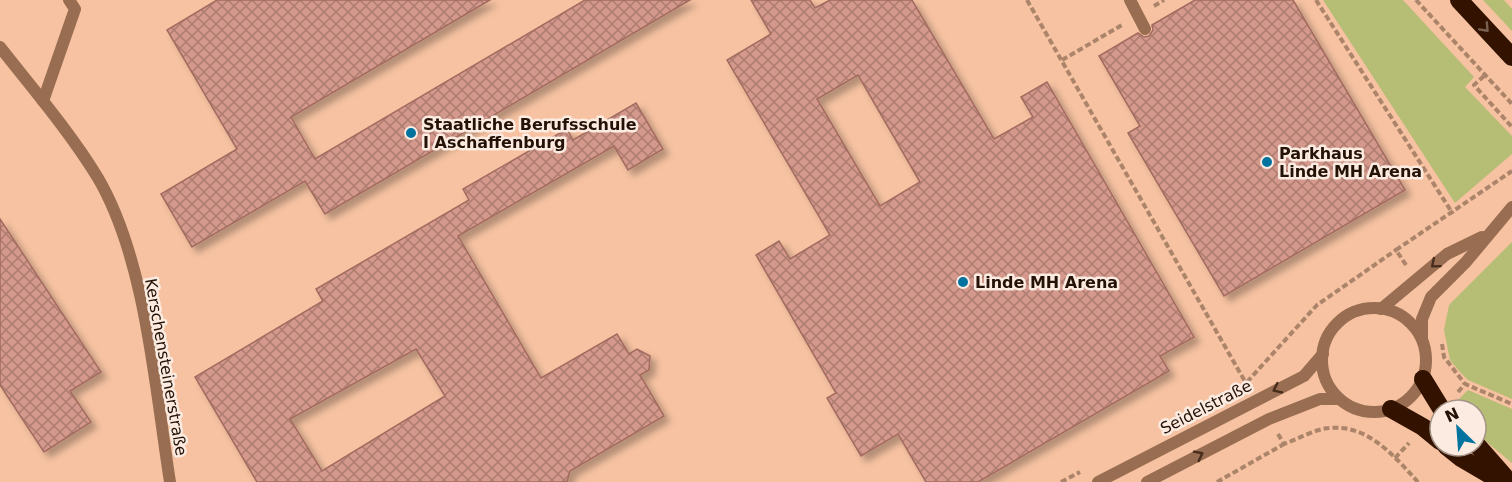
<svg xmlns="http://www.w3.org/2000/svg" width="1512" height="482" viewBox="0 0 1512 482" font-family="'DejaVu Sans',sans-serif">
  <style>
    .grass { fill: #b6bd74 }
    .building { fill: url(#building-cross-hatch); stroke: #a36b5f; stroke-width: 1.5; fill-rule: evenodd; filter: url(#shadow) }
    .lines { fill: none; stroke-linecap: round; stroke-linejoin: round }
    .path { stroke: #ab846a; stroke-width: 4; stroke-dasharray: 6 3; stroke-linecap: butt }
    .lane { stroke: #996d51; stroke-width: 12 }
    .street { stroke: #996d51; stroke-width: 12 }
    .highway { stroke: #331300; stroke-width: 18 }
    .oneway { stroke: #795f4f }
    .oneway2 { stroke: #472d1c }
    .poi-dot { fill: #00739e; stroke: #fcebe1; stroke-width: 2 }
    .labels { text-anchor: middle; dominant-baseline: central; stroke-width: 5; stroke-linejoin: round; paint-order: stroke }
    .poi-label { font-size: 16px; font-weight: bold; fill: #241206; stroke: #fcebe1; text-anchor: start }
    .street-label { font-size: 16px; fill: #241206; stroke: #fcebe1 }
  </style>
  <defs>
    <pattern id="building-cross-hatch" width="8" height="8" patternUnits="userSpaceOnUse" patternTransform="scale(1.5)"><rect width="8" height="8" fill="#d4998c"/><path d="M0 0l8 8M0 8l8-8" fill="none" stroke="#ac7b70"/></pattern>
    <filter id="shadow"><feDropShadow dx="5.5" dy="5.5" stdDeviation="3" flood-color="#0004"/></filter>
  </defs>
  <rect width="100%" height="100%" fill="#f6c2a1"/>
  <g class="grass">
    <path d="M1323 0H1403L1474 77 1465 87 1512 136V154L1455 203Z"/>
    <path d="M1483 0H1504L1512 9V31Z"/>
    <path d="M1512 242V399L1468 380 1459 371 1450 360 1444 330 1449 305Z"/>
    <path d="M1468 390 1512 409V463L1476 433V410L1449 409Z"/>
  </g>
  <g class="building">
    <path d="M217 0H490L291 117 315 159 585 0H690L325 214 305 181 192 247 161 194 237 149 167 30Z"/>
    <path d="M751 0H810L815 8 830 0H912L994 139 1033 117 1021 97 1047 82 1194 337 1160 356 1169 371 978 482H926L898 434 861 456 827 398 836 393 756 255 779 241 790 259 830 235 727 60 771 34ZM858 75 920 182 880 206 817 99Z"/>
    <path d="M1195 0H1293L1405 190 1224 296 1128 133 1140 126 1099 56 1138 33 1144 37 1149 36 1153 30 1152 25Z"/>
    <path d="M636 103 663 149 628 170 614 146 458 236 541 378 617 334 629 354 637 349 650 356 649 370 640 375 664 416 570 471 567 482H257L195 377 323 301 316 289 469 200 463 189 567 129 573 140ZM416 349 445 396 322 471 290 419Z"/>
    <path d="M0 219 101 372 70 391 91 422 44 452 0 385Z"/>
  </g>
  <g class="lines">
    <g class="path">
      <path d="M1027 0 1247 385"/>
      <path d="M1316 0 1453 214"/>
      <path d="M1416 0 1512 104"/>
      <path d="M1154 6 1164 0"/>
      <path d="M1062 60 1122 25"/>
      <path d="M1484 76 1474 85 1512 127"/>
      <path d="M1406 265 1396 250 1512 171"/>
      <path d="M1442 344 1444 357 1465 384"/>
      <path d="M1247 382 1317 305 1396 250"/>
      <path d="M1458 392 1465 384 1512 404"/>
      <path d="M1278 434 1284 444C1298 439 1315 429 1329 428 1368 424 1394 456 1418 482"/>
      <path d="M1395 458 1409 443"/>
      <path d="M1061 482 1080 472"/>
      <path d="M1217 482 1284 444"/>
    </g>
    <path class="lane" d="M1130 0 1145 29"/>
    <g class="street">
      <path d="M0 47C33 89 70 132 98 178 146 260 155 388 170 482"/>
      <path d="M43 101 75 9 69 0"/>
      <circle cx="1374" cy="360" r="52"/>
      <path d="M1381 309 1447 254 1482 237"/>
      <path d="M1422 338V319L1431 297 1466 262 1512 207"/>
      <path d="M1098 482 1304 376 1323 354"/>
      <path d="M1147 482 1269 419 1320 399H1339"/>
    </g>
    <g class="highway">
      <path d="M1459 0 1512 57"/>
      <path d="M1423 379 1442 410"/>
      <path d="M1391 409 1423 427 1440 441"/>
      <path d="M1476 444 1506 478"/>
      <path d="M1446 446 1461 458 1502 482"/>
    </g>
  </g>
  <defs><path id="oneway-chevron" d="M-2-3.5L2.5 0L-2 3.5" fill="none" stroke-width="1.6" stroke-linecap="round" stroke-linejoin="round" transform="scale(1.5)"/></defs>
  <use class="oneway" href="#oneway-chevron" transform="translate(1485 28) rotate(47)"/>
  <g class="oneway2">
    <use href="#oneway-chevron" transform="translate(1435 264) rotate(140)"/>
    <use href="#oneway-chevron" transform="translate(1277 389) rotate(154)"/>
    <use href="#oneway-chevron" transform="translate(1199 455) rotate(-27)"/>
  </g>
  <g class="poi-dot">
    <circle cx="411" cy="133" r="6"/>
    <circle cx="1267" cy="162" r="6"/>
    <circle cx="963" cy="282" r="6"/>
  </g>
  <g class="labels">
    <g class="poi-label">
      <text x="423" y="124">Staatliche Berufsschule<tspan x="423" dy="18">I Aschaffenburg</tspan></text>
      <text x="1279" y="153">Parkhaus<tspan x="1279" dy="18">Linde MH Arena</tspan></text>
      <text x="975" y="282">Linde MH Arena</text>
    </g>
    <g class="street-label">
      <text transform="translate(166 367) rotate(80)">Kerschensteinerstraße</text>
      <text transform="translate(1206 407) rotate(-27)">Seidelstraße</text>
    </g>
  </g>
  <g transform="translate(1458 428) rotate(335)"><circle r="28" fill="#fcebe1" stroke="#a69489" stroke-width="1.5"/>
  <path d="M0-4.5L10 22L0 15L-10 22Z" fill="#00739e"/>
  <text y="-9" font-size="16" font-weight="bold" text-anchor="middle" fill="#241206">N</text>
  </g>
</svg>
